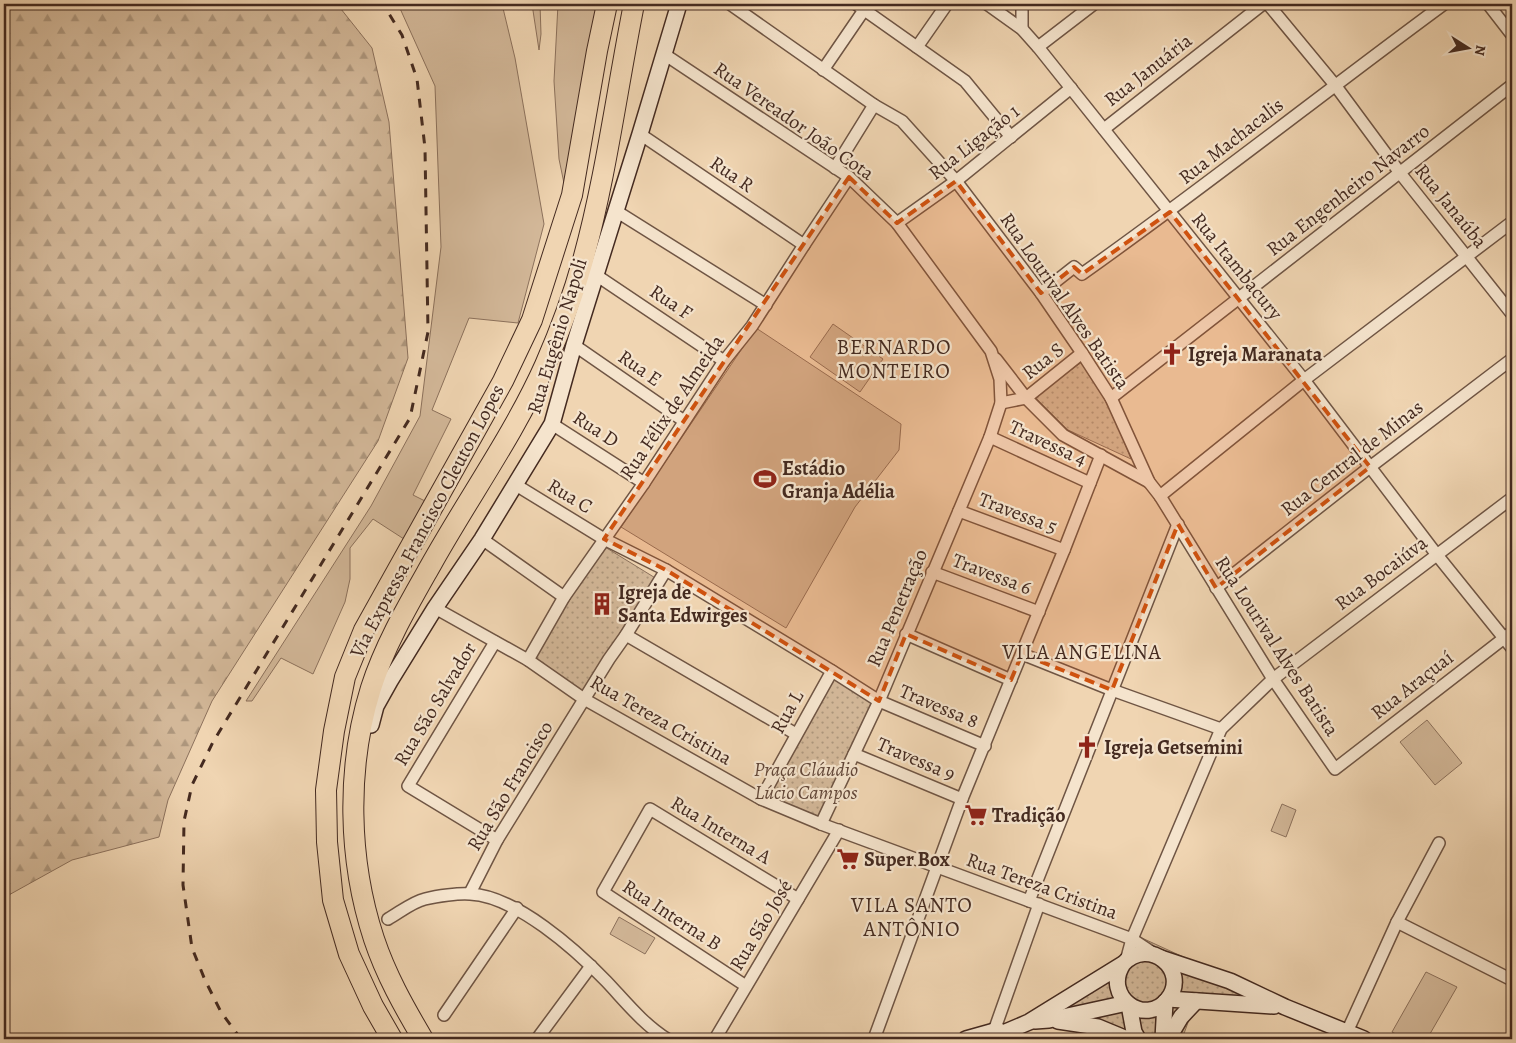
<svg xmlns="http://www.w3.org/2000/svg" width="1516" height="1043" viewBox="0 0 1516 1043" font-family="Alegreya,serif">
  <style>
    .grass { fill: #d3b899; stroke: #8c715c }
    .forest { fill: url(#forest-firs); stroke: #8c715c }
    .park { fill: url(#park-dots); stroke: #8c715c }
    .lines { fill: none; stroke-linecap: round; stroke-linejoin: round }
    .street-casing { stroke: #6f5544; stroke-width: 14 }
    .secondary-casing { stroke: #442a20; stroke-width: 18 }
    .highway-casing { stroke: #442a20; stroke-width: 22 }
    .street { stroke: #f5e4cd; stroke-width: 11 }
    .secondary { stroke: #f5e4cd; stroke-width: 15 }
    .highway { stroke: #f0d5b2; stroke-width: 20 }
    .rail { stroke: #442a20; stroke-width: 3; stroke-dasharray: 9 9; stroke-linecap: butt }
    .marked { fill: #cf520f; fill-opacity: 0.2; stroke: #cf520f; stroke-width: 4; stroke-dasharray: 10 6; stroke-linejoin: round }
    .labels { text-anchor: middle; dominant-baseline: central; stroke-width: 4.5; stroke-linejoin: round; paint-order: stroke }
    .street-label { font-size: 20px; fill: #442a20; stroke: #f5e4cd }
    .poi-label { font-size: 20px; font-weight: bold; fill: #442a20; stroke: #f5e4cd; text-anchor: start }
    .park-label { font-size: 20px; font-style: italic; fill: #614638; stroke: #f5e4cd }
    .neighbourhood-label { font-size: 21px; letter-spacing: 1px; fill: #442a20; stroke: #f5e4cd }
  </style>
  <defs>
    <pattern id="forest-firs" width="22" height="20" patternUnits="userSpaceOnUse" patternTransform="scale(1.25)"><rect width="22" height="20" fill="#d3b899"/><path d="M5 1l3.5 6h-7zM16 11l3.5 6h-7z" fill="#ad967c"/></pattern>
    <pattern id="park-dots" width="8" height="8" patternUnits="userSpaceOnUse" patternTransform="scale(1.25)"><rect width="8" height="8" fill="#d3b899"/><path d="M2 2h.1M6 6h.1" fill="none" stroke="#ad967c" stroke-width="1.8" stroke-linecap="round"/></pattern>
  </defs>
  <rect width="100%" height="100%" fill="#f0d5b2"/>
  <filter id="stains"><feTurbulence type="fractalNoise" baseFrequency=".004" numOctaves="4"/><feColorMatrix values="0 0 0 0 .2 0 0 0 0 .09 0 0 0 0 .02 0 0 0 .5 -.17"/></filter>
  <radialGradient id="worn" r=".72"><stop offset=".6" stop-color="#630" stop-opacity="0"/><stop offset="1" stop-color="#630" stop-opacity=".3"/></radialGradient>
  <g class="grass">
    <path d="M398 4H502L515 58 544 224 518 323 469 318 432 410 451 419 413 495 425 501 407 541 373 519 350 548V579L345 602 313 674 281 658 252 701H246L371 506 420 416 441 247 435 86Z"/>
    <path d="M532 4H540L541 34 539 50Z"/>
    <path d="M558 4H597L566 193 559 159 554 81Z"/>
    <path d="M833 324 883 359 860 392 810 357Z"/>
    <path d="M756 328 901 424 899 450 855 507 786 628 621 527Z"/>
    <path d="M1427 720 1462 763 1435 785 1400 742Z"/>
    <path d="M1282 804 1296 810 1286 837 1271 831Z"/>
    <path d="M619 917 655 938 645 954 610 934Z"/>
    <path d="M1426 972 1457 987 1427 1039H1405L1392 1032Z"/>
  </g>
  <path class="forest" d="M4 4H337L372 48 389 122 408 358 378 441 212 701 168 800 159 837 72 860 7 896 4 902Z"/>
  <g class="park">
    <path d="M1082 362 1107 399 1131 459 1068 430 1034 396Z"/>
    <path d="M605 547 657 579 579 697 535 669 534 653Z"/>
    <path d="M831 678 873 702 820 817 766 795Z"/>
    <path d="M1131 933 1288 1005 1199 1008 1190 1017 1182 1039H1134L1030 1019 1120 958Z"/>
  </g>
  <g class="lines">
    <defs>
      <g id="street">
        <path d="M730 4 874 105 902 121 956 181 1041 293 1082 353 1111 398 1149 482 1160 496 1273 679 1335 769 1512 632"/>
        <path d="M856 4 965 81 1011 137"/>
        <path d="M987 4 1022 29 1038 47 1304 380 1437 555 1512 648"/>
        <path d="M1268 4 1335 85 1400 173 1512 314"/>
        <path d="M1488 4 1512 35"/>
        <path d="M1022 29V4"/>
        <path d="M917 47 947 4"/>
        <path d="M1038 47 1094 4"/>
        <path d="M664 54 849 177 897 223 991 351 1000 379 1001 403 990 437 879 701 821 824"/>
        <path d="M823 70 864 10"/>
        <path d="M1104 129 1263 4"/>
        <path d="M640 134 804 245"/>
        <path d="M835 168 874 105"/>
        <path d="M616 211 766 305"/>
        <path d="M897 223 956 181 1071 88"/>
        <path d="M596 275 724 361"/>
        <path d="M1041 293 1074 267 1082 274C1205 187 1323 93 1444 4"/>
        <path d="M574 345 684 421"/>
        <path d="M996 359 1026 398 1063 435 1149 482"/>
        <path d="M1111 398 1512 85"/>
        <path d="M1001 403 1026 398 1082 353"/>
        <path d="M552 424 644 483"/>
        <path d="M990 437 1090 483"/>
        <path d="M516 485 604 539 666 570 832 671 879 701 985 746"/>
        <path d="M1160 496 1304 380 1512 222"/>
        <path d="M959 511 1064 550"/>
        <path d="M482 539 564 597"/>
        <path d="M932 572 1039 612"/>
        <path d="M1216 588 1370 467 1512 359"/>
        <path d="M435 608 528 660 584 699 761 799 821 824 1132 939 1156 955"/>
        <path d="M906 634 1011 680"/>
        <path d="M626 635 796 734"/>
        <path d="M495 642 408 786 497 840"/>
        <path d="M1022 654 1112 690 1221 729"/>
        <path d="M528 660 564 597 644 483 724 361 752 326 804 245 849 177"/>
        <path d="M854 754 962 799"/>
        <path d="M761 799 832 671"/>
        <path d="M470 893 497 840 609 659 626 635 666 570"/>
        <path d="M1029 901 1178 524"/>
        <path d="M388 919C399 913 412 902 425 899 437 896 459 893 470 894 516 896 576 950 606 981 625 1001 643 1024 667 1039"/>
        <path d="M1397 922 1512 980"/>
        <path d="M1126 961 1132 939 1221 729 1273 679 1512 498"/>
        <path d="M746 986 603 892 650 809 798 899"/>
        <path d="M444 1015 517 908"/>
        <path d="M1347 1032 1397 922 1439 843"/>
        <path d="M996 1037 994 1031 1039 904"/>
        <path d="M537 1039 591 966"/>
        <path d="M715 1039 839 830"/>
        <path d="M874 1039 962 799 1064 550 1101 455"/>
      </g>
      <g id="secondary">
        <path d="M371 725 376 706 390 681 435 608 482 539 552 424 574 345 640 134 679 4"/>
        <path d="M1161 958 1230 981 1285 1007 1364 1039"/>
        <path d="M1168 999 1274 1006"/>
        <path d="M1129 1005 1134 1032 1138 1039"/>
        <path d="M1035 1021 1049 1020 1127 1003"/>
        <path d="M1058 1021 1098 1027 1127 1039"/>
        <path d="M966 1039 998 1030"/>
        <path d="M989 1039 1029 1022 1123 964C1149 936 1190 970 1168 999 1145 1028 1102 996 1123 964"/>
        <path d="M1163 1039 1165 1002"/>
        <path d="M1168 1039 1181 1017 1196 1001"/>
      </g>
      <g id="highway">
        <path d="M392 1039 373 1006 349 954 333 900 327 842 326 790 334 731 345 677 364 630 503 381 532 320 572 195 597 51 607 4"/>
        <path d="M423 1039C404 1007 386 975 374 939 348 860 346 768 371 688 385 644 410 602 432 563 469 497 514 434 545 365 560 331 573 296 583 260 606 177 617 89 634 4"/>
      </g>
    </defs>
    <use href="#street" class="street-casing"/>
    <use href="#secondary" class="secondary-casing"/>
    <use href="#highway" class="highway-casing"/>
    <use href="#street" class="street"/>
    <use href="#secondary" class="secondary"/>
    <use href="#highway" class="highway"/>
    <path class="rail" d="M241 1039 221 1012 205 980 192 948 183 885 184 821 192 785 213 742 410 418 428 332 425 148 417 79 402 35 383 4"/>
  </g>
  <path class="marked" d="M849 177 897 223 956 181 1041 293 1074 267 1082 274 1170 212 1370 467 1216 588 1178 524 1112 690 1022 654 1011 680 906 634 879 701 666 570 604 539Z"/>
  <defs>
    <symbol id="church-bare" viewBox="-9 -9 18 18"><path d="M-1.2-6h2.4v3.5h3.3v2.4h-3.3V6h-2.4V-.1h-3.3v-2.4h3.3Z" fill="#8f2418" stroke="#f5e4cd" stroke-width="2.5" paint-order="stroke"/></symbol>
    <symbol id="stadium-bare" viewBox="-9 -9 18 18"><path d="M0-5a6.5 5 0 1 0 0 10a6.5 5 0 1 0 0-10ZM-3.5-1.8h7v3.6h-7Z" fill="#8f2418" stroke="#f5e4cd" stroke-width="2.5" paint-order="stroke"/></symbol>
    <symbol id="building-bare" viewBox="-9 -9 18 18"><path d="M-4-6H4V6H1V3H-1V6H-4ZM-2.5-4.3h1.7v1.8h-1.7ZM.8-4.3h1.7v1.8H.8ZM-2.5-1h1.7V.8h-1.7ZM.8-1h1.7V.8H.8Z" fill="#8f2418" stroke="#f5e4cd" stroke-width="2.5" paint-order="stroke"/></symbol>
    <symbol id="supermarket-bare" viewBox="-9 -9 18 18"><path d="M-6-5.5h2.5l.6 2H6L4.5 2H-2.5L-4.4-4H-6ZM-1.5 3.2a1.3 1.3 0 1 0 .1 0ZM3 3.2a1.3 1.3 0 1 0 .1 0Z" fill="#8f2418" stroke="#f5e4cd" stroke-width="2.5" paint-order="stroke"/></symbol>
  </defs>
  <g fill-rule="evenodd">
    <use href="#church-bare" x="1156" y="338" width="32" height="32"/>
    <use href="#stadium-bare" x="749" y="463" width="32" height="32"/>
    <use href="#building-bare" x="586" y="588" width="32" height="32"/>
    <use href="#church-bare" x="1071" y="731" width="32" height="32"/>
    <use href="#supermarket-bare" x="960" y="799" width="32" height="32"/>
    <use href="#supermarket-bare" x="832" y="843" width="32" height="32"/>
  </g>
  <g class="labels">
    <g class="street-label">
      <text transform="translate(1148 70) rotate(-38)">Rua Januária</text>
      <text transform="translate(794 121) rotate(35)">Rua Vereador João Cota</text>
      <text transform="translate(1231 141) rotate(-38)">Rua Machacalis</text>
      <text transform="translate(974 142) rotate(-38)">Rua Ligação 1</text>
      <text transform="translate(732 174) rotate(34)">Rua R</text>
      <text transform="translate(1348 190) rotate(-38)">Rua Engenheiro Navarro</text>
      <text transform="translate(1451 206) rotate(51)">Rua Janaúba</text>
      <text transform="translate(1237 266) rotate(51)">Rua Itambacury</text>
      <text transform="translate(1065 301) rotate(55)">Rua Lourival Alves Batista</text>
      <text transform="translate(671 302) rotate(34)">Rua F</text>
      <text transform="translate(557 336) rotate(-73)">Rua Eugênio Napoli</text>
      <text transform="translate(1043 361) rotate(-38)">Rua S</text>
      <text transform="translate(640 368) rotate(35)">Rua E</text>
      <text transform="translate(672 407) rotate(-56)">Rua Félix de Almeida</text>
      <text transform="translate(596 429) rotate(33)">Rua D</text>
      <text transform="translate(1048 443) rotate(25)">Travessa 4</text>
      <text transform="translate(1352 458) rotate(-38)">Rua Central de Minas</text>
      <text transform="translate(570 496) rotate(31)">Rua C</text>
      <text transform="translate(1018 513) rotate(21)">Travessa 5</text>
      <text transform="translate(427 521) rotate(-62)">Via Expressa Francisco Cleuton Lopes</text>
      <text transform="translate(1381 573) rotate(-37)">Rua Bocaiúva</text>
      <text transform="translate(992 574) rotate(21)">Travessa 6</text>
      <text transform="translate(897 608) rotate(-67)">Rua Penetração</text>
      <text transform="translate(1277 646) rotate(57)">Rua Lourival Alves Batista</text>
      <text transform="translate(1412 685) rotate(-38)">Rua Araçuaí</text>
      <text transform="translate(435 704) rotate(-59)">Rua São Salvador</text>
      <text transform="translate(939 706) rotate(23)">Travessa 8</text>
      <text transform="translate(787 712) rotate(-61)">Rua L</text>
      <text transform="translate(661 720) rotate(30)">Rua Tereza Cristina</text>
      <text transform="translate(916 759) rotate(23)">Travessa 9</text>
      <text transform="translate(510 786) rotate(-59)">Rua São Francisco</text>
      <text transform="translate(721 830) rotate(31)">Rua Interna A</text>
      <text transform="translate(1042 886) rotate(20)">Rua Tereza Cristina</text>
      <text transform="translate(672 915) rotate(33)">Rua Interna B</text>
      <text transform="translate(761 925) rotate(-59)">Rua São José</text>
    </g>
    <g class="poi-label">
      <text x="1188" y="354">Igreja Maranata</text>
      <text x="782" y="468">Estádio<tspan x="782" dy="23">Granja Adélia</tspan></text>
      <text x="618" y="592">Igreja de<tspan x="618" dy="23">Santa Edwirges</tspan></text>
      <text x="1104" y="747">Igreja Getsemini</text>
      <text x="992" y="815">Tradição</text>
      <text x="864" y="859">Super Box</text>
    </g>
    <g class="park-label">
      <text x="806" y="769">Praça Cláudio<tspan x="806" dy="23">Lúcio Campos</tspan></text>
    </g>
    <g class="neighbourhood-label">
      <text x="894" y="347">BERNARDO<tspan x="894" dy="24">MONTEIRO</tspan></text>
      <text x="1082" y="652">VILA ANGELINA</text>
      <text x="912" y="905">VILA SANTO<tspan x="912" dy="24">ANTÔNIO</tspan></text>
    </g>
  </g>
  <rect width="1516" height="1043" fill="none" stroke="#f0d5b2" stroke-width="20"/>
  <rect x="5" y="5" width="1506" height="1033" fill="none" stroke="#442a20" stroke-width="2.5"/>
  <rect x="10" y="10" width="1496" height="1023" fill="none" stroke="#442a20"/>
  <g transform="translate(1468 48) rotate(101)" stroke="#f5e4cd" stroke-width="4" paint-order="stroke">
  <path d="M0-4L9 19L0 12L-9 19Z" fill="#442a20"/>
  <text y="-8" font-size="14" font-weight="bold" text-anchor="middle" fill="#442a20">N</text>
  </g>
  <rect width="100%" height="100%" filter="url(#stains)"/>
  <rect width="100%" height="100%" fill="url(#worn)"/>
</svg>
